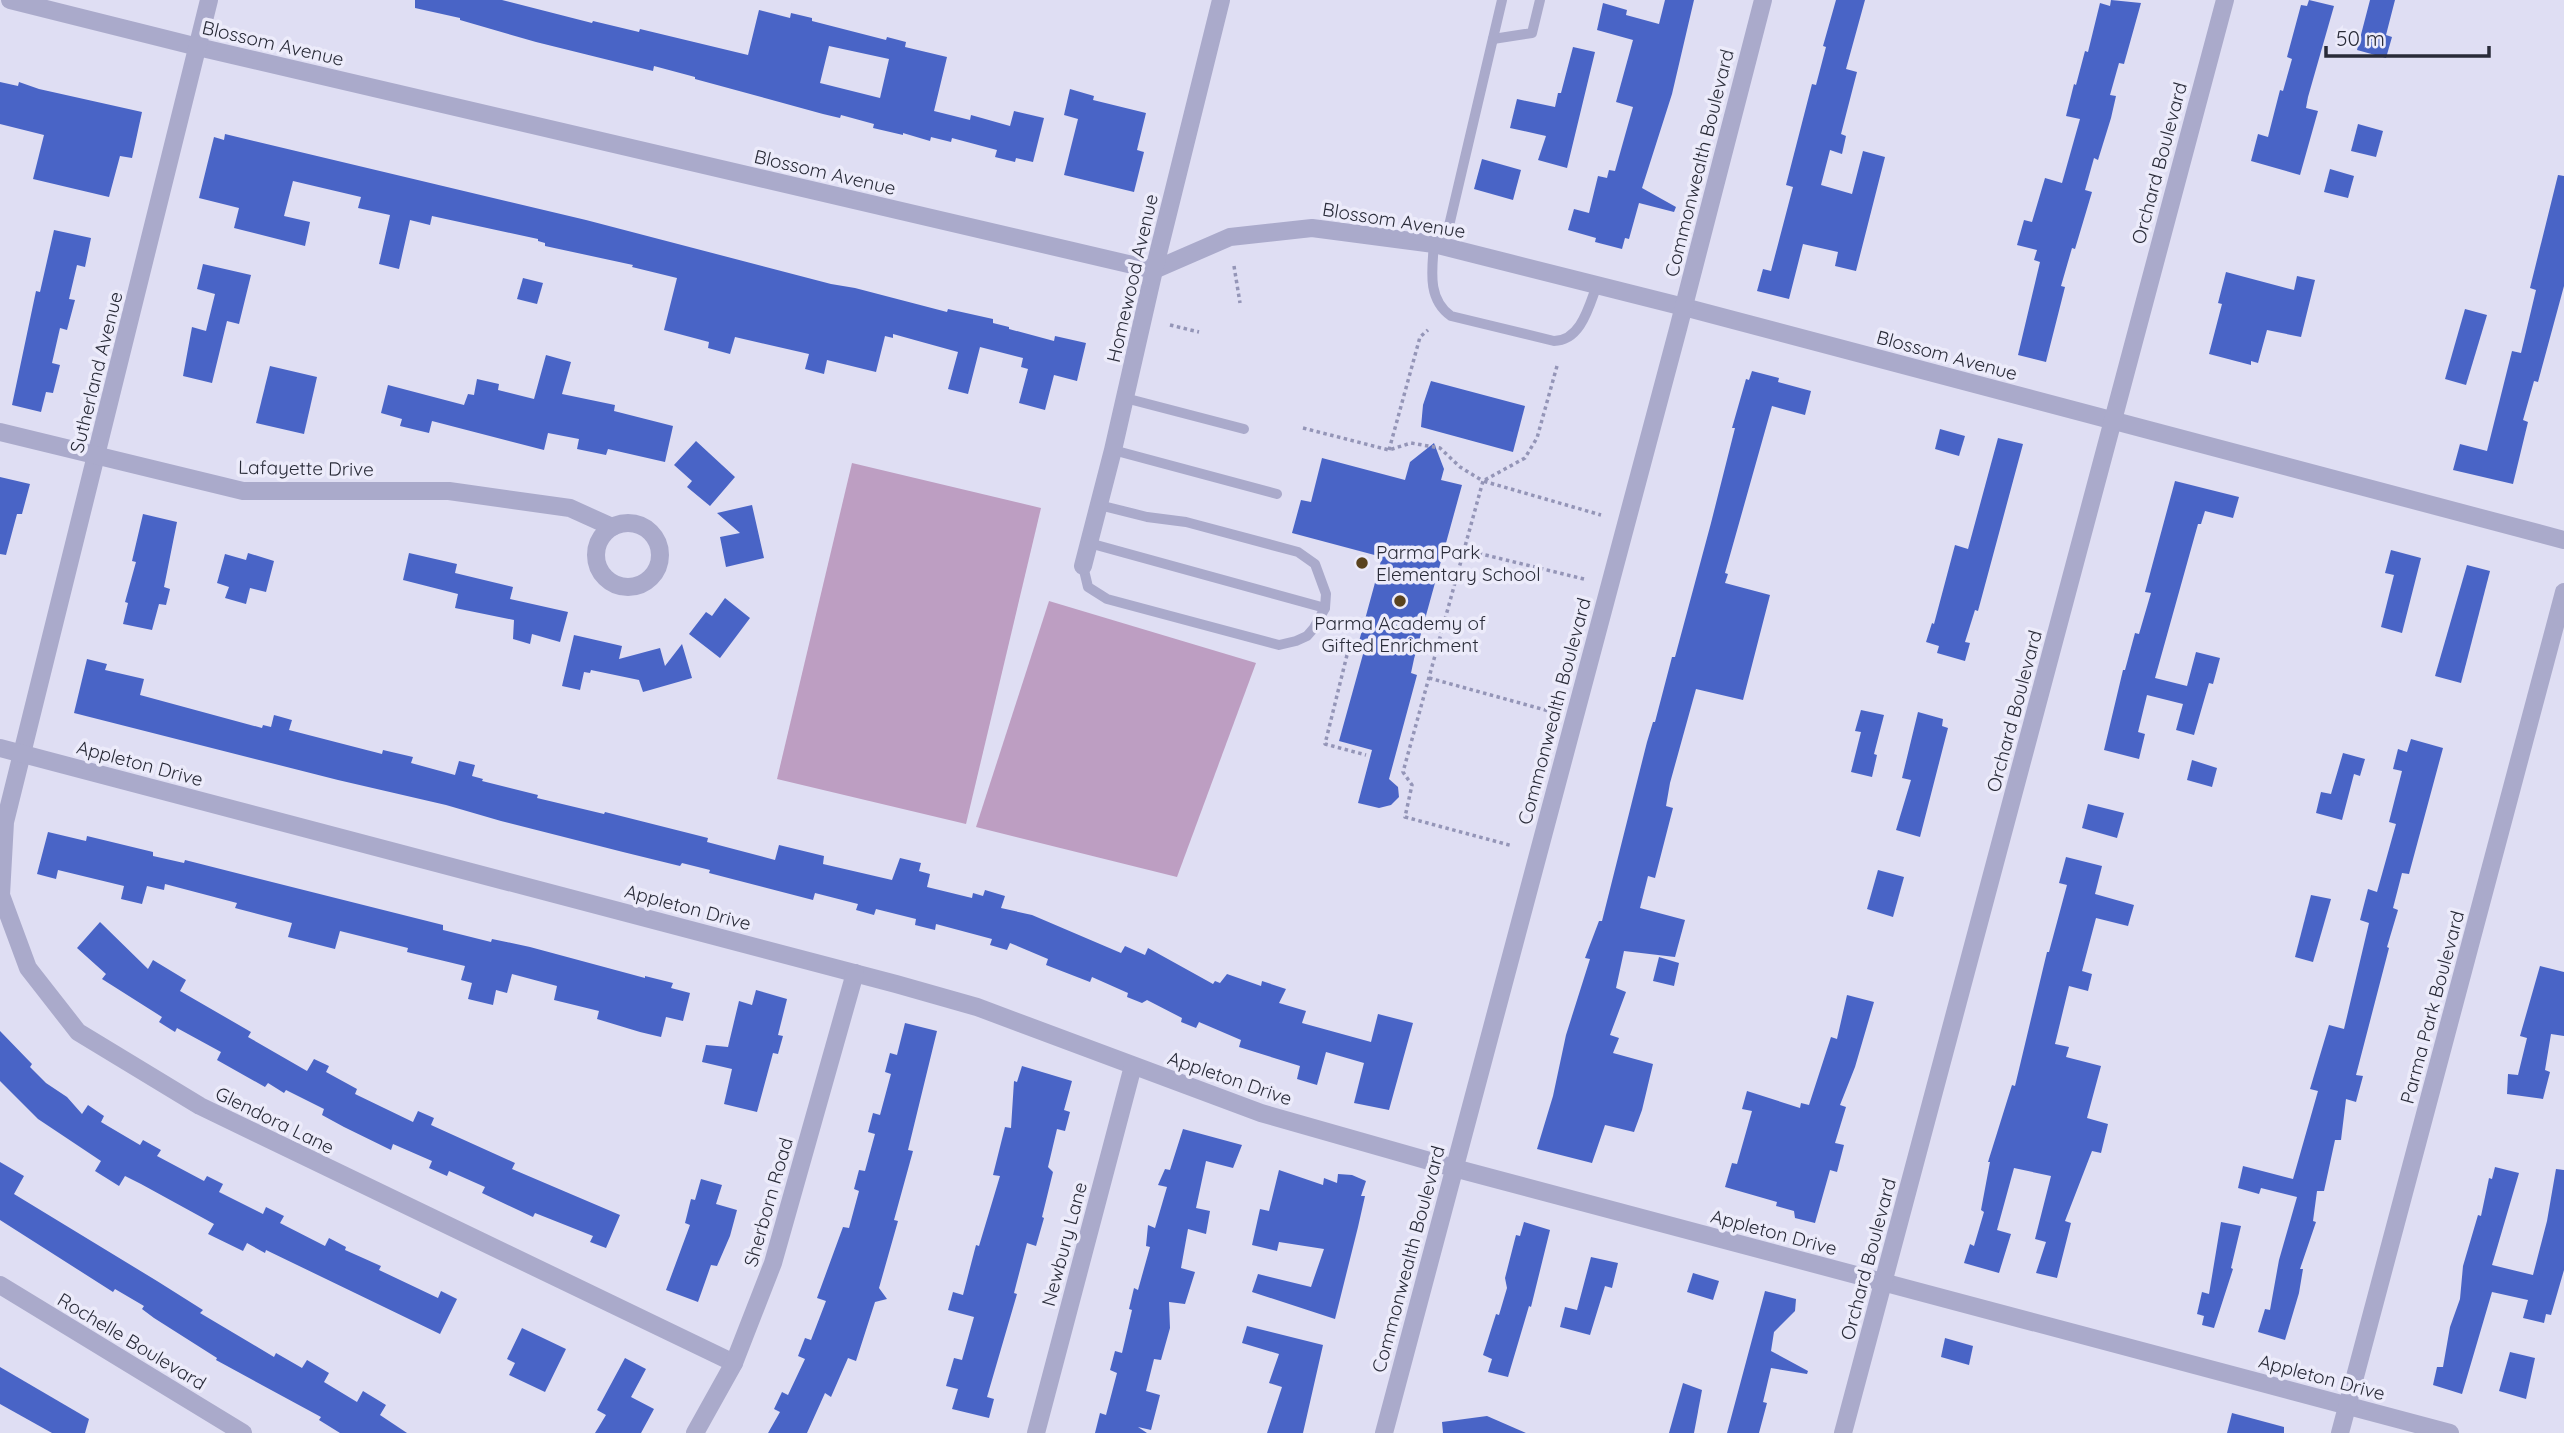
<svg xmlns="http://www.w3.org/2000/svg" width="2564" height="1433" viewBox="0 0 2564 1433" font-family="Quicksand,sans-serif">
  <style>
    .green { fill: #bd9ec2 }
    .building { fill: #4964c6; fill-rule: evenodd }
    .lines { fill: none; stroke-linecap: round; stroke-linejoin: round }
    .path { stroke: #9495b7; stroke-width: 3.5; stroke-dasharray: 3.5 3.5; stroke-linecap: butt }
    .lane { stroke: #aaaacb; stroke-width: 10 }
    .street { stroke: #aaaacb; stroke-width: 18 }
    .poi-dot { fill: #5a431e; stroke: #ecebfa; stroke-width: 2.5 }
    .labels { text-anchor: middle; dominant-baseline: central; stroke-width: 7; stroke-linejoin: round; paint-order: stroke }
    .street-label { font-size: 19px; fill: #292b38; stroke: #ecebfa }
    .poi-label { font-size: 19px; fill: #292b38; stroke: #ecebfa; text-anchor: start }
  </style>
  <rect width="100%" height="100%" fill="#dfdef3"/>
  <g class="green">
    <path d="M852 463 1041 508 966 824 777 779Z"/>
    <path d="M1049 601 1256 663 1177 877 976 827Z"/>
  </g>
  <g class="building">
    <path d="M415 0H502L592 23 593 21 639 32 640 29 748 55 759 10 790 18 791 13 812 18V21L886 40 887 37 906 42 905 47 947 57 934 111 970 120 971 115 1010 126 1014 111 1044 118 1033 162 1016 158 1015 162 995 157 997 150 952 138 951 142 931 137 930 141 903 133V135L873 128 874 124 841 115 840 118 823 114 695 79V77L654 66 653 71 536 42 460 20V18L415 8ZM829 46 889 59 880 98 820 83Z"/>
    <path d="M1665 0H1694L1672 94 1642 188 1676 207 1674 212 1639 203 1629 239 1625 238 1622 249 1595 242 1596 238 1568 230 1574 209 1589 213 1598 176 1607 178 1609 170 1615 171 1633 107 1616 102 1633 40 1597 30 1603 3 1627 10 1626 15 1659 24Z"/>
    <path d="M1836 0H1865L1846 69 1857 72 1841 134 1846 136 1842 154 1830 150 1821 185 1852 194 1863 151 1885 157 1856 271 1835 266 1838 252 1803 244 1789 299 1757 291 1763 269 1771 271 1793 187 1786 185 1812 84 1816 85 1826 47 1823 46Z"/>
    <path d="M2111 0 2141 3 2124 64 2119 63 2110 95 2116 96 2111 118 2098 160 2094 158 2085 190 2092 192 2075 249 2072 248 2061 286 2065 287 2046 362 2018 355 2040 262 2034 260 2037 250 2017 245 2024 220 2032 222 2045 178 2062 183 2080 119 2066 116 2074 84 2076 85 2085 51 2088 52 2100 3 2110 6Z"/>
    <path d="M2309 0 2334 6 2308 97 2306 108 2318 111 2300 175 2251 161 2258 134 2268 137 2280 90 2283 91 2292 59 2287 57 2301 5 2307 6Z"/>
    <path d="M2370 0H2395L2386 35 2392 37 2386 58 2357 50Z"/>
    <path d="M1573 47 1595 52 1567 168 1538 160 1546 136 1510 128 1517 99 1555 107 1558 93H1561Z"/>
    <path d="M0 82 18 86 19 82 39 89 142 112 132 158 120 156 109 197 33 179 44 135 0 124Z"/>
    <path d="M1070 89 1094 96 1093 100 1146 113 1137 150 1144 152 1134 192 1064 175 1078 119 1064 115Z"/>
    <path d="M2358 124 2383 131 2376 157 2351 151Z"/>
    <path d="M225 134 586 220 831 284 855 288 947 312 948 309 993 319V323L1009 327V329L1054 341 1055 336 1086 343 1077 381 1054 375 1045 410 1019 403 1028 369 1021 367 1023 358 980 347 968 394 948 389 958 352 893 334V338L885 336 876 372 827 360 824 374 805 369 809 354 735 337 730 354 708 348 709 342 664 330 677 278 632 267 633 265 545 246V243L538 241V239L432 216 430 225 410 220 399 269 379 264 390 215 358 208 361 197 293 181 284 216 310 222 305 246 234 228 239 208 199 198 214 137 224 140Z"/>
    <path d="M1482 159 1521 170 1513 200 1474 189Z"/>
    <path d="M2330 169 2354 176 2348 198 2324 192Z"/>
    <path d="M2558 175 2564 176V286L2538 382 2534 381 2523 420 2528 422 2513 484 2453 470 2460 444 2487 451 2512 351 2521 353 2536 290 2530 288Z"/>
    <path d="M54 230 91 238 85 267 77 265 69 299 75 300 67 330 60 328 52 363 60 365 53 393 46 392 41 412 12 405 36 291 40 292Z"/>
    <path d="M203 264 251 275 239 324 227 321 212 383 183 376 192 327 206 331 215 294 197 289Z"/>
    <path d="M2226 272 2294 290 2297 276 2315 280 2301 337 2267 330 2258 363 2251 361V365L2209 354 2222 304 2218 303Z"/>
    <path d="M523 278 543 283 537 304 517 299Z"/>
    <path d="M2465 309 2487 315 2466 385 2445 379Z"/>
    <path d="M546 355 571 362 562 394 615 405 614 411 673 426 665 462 608 449 606 455 577 449 579 439 548 433 544 450 432 421 429 433 400 426 402 419 381 413 388 385 464 405 468 394 474 395 477 379 499 384 498 390 534 399Z"/>
    <path d="M270 366 317 377 304 434 256 423Z"/>
    <path d="M1752 371 1779 378 1778 382 1811 391 1805 415 1772 406 1725 573 1728 574 1725 583 1770 595 1743 700 1696 689 1670 783 1666 806 1673 808 1655 878 1648 876 1640 908 1685 920 1675 957 1624 951 1616 988 1626 992 1610 1035 1619 1038 1613 1053 1653 1064 1642 1110 1634 1132 1605 1125 1592 1163 1537 1149 1553 1096 1566 1035 1590 959 1585 958 1599 921H1602L1647 742 1653 722H1655L1672 657H1675L1711 523 1735 428H1732L1746 379 1749 380Z"/>
    <path d="M1431 381 1525 406 1513 452 1421 427 1423 405Z"/>
    <path d="M1940 429 1965 436 1959 456 1935 449Z"/>
    <path d="M1998 438 2023 444 1978 611 1975 610 1965 642 1970 643 1965 661 1937 653 1939 646 1926 642 1932 623 1934 624 1955 545 1968 549Z"/>
    <path d="M696 441 735 477 710 506 687 487 692 481 674 465Z"/>
    <path d="M1434 443 1444 469 1441 480 1462 485 1414 659 1411 673 1417 675 1389 779 1398 787 1399 797 1391 805 1379 808 1358 803 1372 750 1339 741 1365 647 1358 645 1382 557 1292 533 1301 500 1311 502 1322 458 1405 480 1410 462Z"/>
    <path d="M0 477 30 484 22 514H17L6 555 0 554Z"/>
    <path d="M2175 481 2239 497 2233 518 2205 511 2201 524H2198L2155 678 2187 686 2196 652 2220 658 2213 684 2209 683 2194 735 2176 730 2183 704 2147 695 2138 732 2145 734 2139 759 2104 750 2123 670H2125L2135 633 2139 634 2151 593 2145 592Z"/>
    <path d="M752 505 764 558 726 567 720 537 740 533 717 513Z"/>
    <path d="M143 514 177 522 164 587 170 589 166 605 159 604 152 630 123 624 128 603 125 602 136 562 132 561Z"/>
    <path d="M2391 550 2421 558 2402 633 2381 627 2394 575 2385 573Z"/>
    <path d="M248 553 274 561 266 592 250 588 246 604 225 598 229 587 217 583 225 554 246 560Z"/>
    <path d="M409 553 457 564 455 573 513 587 510 599 568 612 560 642 532 634 530 644 513 639 514 620 455 608 458 594 403 580Z"/>
    <path d="M2467 565 2490 571 2461 683 2435 676Z"/>
    <path d="M725 598 750 618 720 658 689 634 706 612 712 616Z"/>
    <path d="M574 635 622 646 619 659 660 648 665 666 682 644 692 678 643 692 639 680 591 670 590 673 584 672 580 690 562 686Z"/>
    <path d="M87 659 107 664 105 670 144 679 140 695 262 728 263 725 271 727 274 715 292 720 289 730 382 754 383 750 413 757 411 763 455 775 459 761 475 765 472 776 483 779 482 781 538 795 537 798 604 814 605 812 708 838 707 842 775 860 779 845 824 856 823 864 892 880 900 858 921 863 919 871 930 874 927 887 972 898 973 893 983 896 985 890 1005 896 1001 908 1032 915 1121 953 1125 946 1145 955 1148 948 1213 984 1215 981 1220 983 1227 974 1261 986 1262 981 1286 989 1279 1003 1306 1011 1302 1023 1371 1042 1378 1014 1413 1023 1389 1110 1354 1103 1364 1063 1326 1052 1317 1085 1297 1079 1300 1066 1239 1047 1241 1040 1199 1022 1196 1028 1181 1022 1182 1018 1147 1000 1142 1003 1127 997 1128 993 1092 977 1090 982 1046 965 1048 959 1010 943 1007 950 990 945 992 939 936 924 935 930 915 925 916 919 876 909 874 915 856 910 858 904 815 893 813 900 709 873 710 870 682 863 680 866 623 852 501 821 446 805 338 780 74 713Z"/>
    <path d="M1861 710 1884 715 1874 754 1877 755 1872 777 1851 772 1861 732 1855 731Z"/>
    <path d="M1918 712 1943 719 1942 726 1948 728 1920 837 1896 830 1911 780 1902 778Z"/>
    <path d="M2411 739 2443 748 2409 874 2402 873 2393 908 2398 910 2387 947 2389 948 2356 1075 2363 1076 2356 1102 2346 1099 2341 1140H2335L2324 1191H2317L2313 1221 2316 1222 2300 1269H2303L2299 1293 2285 1340 2258 1332 2265 1309 2270 1310 2279 1260 2297 1197 2261 1188 2259 1194 2238 1188 2243 1166 2293 1179 2318 1091 2310 1089 2329 1025 2344 1029 2369 923 2360 920 2368 889 2377 892 2396 824 2389 822 2402 771 2393 769 2398 749 2407 752Z"/>
    <path d="M2343 753 2365 759 2360 776 2354 774 2342 820 2316 813 2321 792 2331 794Z"/>
    <path d="M2192 760 2217 768 2212 787 2187 780Z"/>
    <path d="M2088 804 2124 813 2117 838 2082 828Z"/>
    <path d="M48 832 86 841 87 836 153 852V856L184 863 185 860 443 925V930L491 942 492 939 530 947 645 978V976L673 983 671 988 690 993 683 1021 666 1017 661 1037 640 1032 597 1019 599 1011 554 1000 557 986 512 974 507 993 496 990 493 1005 468 999 472 983 461 980 465 966 407 952 408 948 340 931 335 949 288 937 292 923 235 908 237 903 165 884 164 890 147 886 142 904 121 899 124 886 58 870 56 879 37 874Z"/>
    <path d="M2066 857 2102 866 2095 894 2134 905 2128 926 2096 918 2082 971 2092 974 2088 991 2069 986 2055 1044 2069 1047 2066 1057 2101 1066 2087 1118 2108 1124 2101 1153 2092 1151 2065 1221 2071 1223 2057 1278 2036 1273 2046 1242 2035 1239 2051 1176 2014 1168 1997 1230 2011 1234 1999 1273 1964 1263 1970 1244 1974 1246 1984 1212 1981 1210 1990 1162H1988L2012 1085 2015 1086 2047 952H2049L2067 885 2059 883Z"/>
    <path d="M1878 870 1904 877 1893 917 1867 909Z"/>
    <path d="M2311 895 2331 899 2313 962 2295 957Z"/>
    <path d="M100 922 148 969 153 960 186 980 180 991 251 1032 248 1037 307 1071 314 1059 329 1066 326 1072 357 1089 355 1094 413 1122 418 1111 434 1118 431 1125 515 1163 512 1169 620 1215 606 1248 590 1242 593 1236 535 1213 533 1217 482 1193 485 1187 449 1171 447 1176 429 1168 432 1161 393 1144 391 1150 344 1127 322 1115 324 1109 286 1090 284 1093 268 1083 265 1087 217 1060 221 1052 177 1028 175 1032 159 1022 162 1017 102 979 106 974 77 948Z"/>
    <path d="M1659 957 1679 963 1674 986 1653 981Z"/>
    <path d="M2540 966 2564 972V1036L2551 1034 2545 1070 2550 1072 2543 1099 2507 1094 2508 1074 2518 1075 2527 1038 2520 1036Z"/>
    <path d="M756 990 787 999 778 1035 783 1036 778 1054 773 1053 757 1112 724 1104 732 1069 702 1062 706 1045 728 1047 739 1001 752 1005Z"/>
    <path d="M1847 995 1874 1002 1855 1067 1840 1105 1846 1107 1835 1143 1844 1145 1837 1172 1830 1170 1815 1223 1795 1218 1794 1211 1776 1206 1777 1202 1725 1187 1732 1163 1737 1164 1752 1111 1742 1109 1747 1091 1800 1108 1801 1103 1809 1105 1831 1037 1837 1039Z"/>
    <path d="M905 1023 937 1031 908 1150 913 1151 894 1220 898 1221 879 1288 887 1299 875 1302 856 1361 848 1358 831 1397 825 1393 807 1433H768L780 1412 774 1409 782 1392 788 1395 805 1359 798 1356 805 1338 811 1340 826 1301 817 1298 843 1227 849 1228 859 1191 854 1189 859 1170 865 1171 875 1134 868 1132 873 1113 880 1115 891 1074 885 1072 890 1053 897 1055Z"/>
    <path d="M0 1031 32 1064 30 1067 46 1083 67 1097 82 1114 88 1105 104 1116 101 1122 140 1145 143 1140 161 1150 157 1156 204 1181 207 1176 223 1184 219 1192 263 1214 266 1207 284 1216 280 1223 325 1246 329 1238 346 1247 345 1250 381 1266 379 1270 438 1298 441 1291 457 1299 440 1334 266 1250 265 1253 247 1243 243 1251 208 1234 214 1224 141 1184 125 1176 119 1186 95 1171 101 1161 38 1119 0 1081Z"/>
    <path d="M1022 1066 1072 1081 1064 1110 1070 1112 1065 1131 1057 1129 1048 1167 1053 1172 1042 1217 1044 1218 1036 1246 1027 1243 1014 1293 1017 1294 987 1397 994 1399 989 1418 952 1409 958 1389 946 1386 954 1358 962 1360 974 1317 948 1310 953 1292 963 1295 976 1245 979 1246 1000 1176 993 1175 1005 1127 1011 1128 1014 1081 1017 1082Z"/>
    <path d="M1183 1129 1242 1145 1233 1168 1206 1161 1196 1208 1210 1211 1206 1234 1188 1229 1181 1268 1195 1272 1185 1304 1169 1302 1170 1328 1161 1360 1154 1359 1146 1391 1160 1395 1151 1430 1138 1427 1147 1433H1095L1100 1413 1106 1415 1117 1373 1110 1370 1115 1351 1122 1353 1132 1310 1129 1309 1134 1288 1138 1290 1150 1247 1146 1246 1148 1225 1155 1228 1167 1187 1158 1185 1165 1169 1170 1170Z"/>
    <path d="M0 1162 24 1176 14 1194 157 1281 203 1310 200 1313 274 1357 276 1353 302 1368 307 1360 329 1373 324 1382 357 1402 363 1391 386 1405 380 1415 407 1433H340L319 1420 321 1417 216 1360 217 1358 154 1318 142 1309 144 1306 115 1289 113 1292 0 1220Z"/>
    <path d="M2495 1167 2519 1173 2492 1265 2533 1275 2547 1221 2556 1169 2564 1170V1270L2551 1315 2546 1314 2544 1323 2523 1318 2528 1300 2492 1292 2462 1394 2433 1385 2437 1367H2443L2450 1327 2460 1299 2463 1266 2478 1215 2481 1216 2489 1178 2492 1179Z"/>
    <path d="M1279 1170 1323 1185 1324 1178 1337 1183 1338 1174 1352 1175 1366 1181 1361 1196H1365L1358 1227 1335 1319 1252 1292 1258 1274 1311 1287 1324 1249 1279 1242 1277 1251 1252 1245 1260 1209 1269 1211Z"/>
    <path d="M701 1179 722 1185 716 1204 737 1210 730 1236 717 1266 711 1265 698 1302 666 1290 690 1225 685 1223 691 1199 695 1200Z"/>
    <path d="M1524 1222 1550 1230 1531 1307 1529 1306 1508 1377 1488 1372 1492 1359 1483 1355 1496 1314 1499 1315 1507 1288 1505 1278 1516 1235 1520 1236Z"/>
    <path d="M2221 1222 2241 1226 2231 1268 2233 1269 2214 1328 2202 1325 2204 1316 2197 1314 2202 1292 2209 1294Z"/>
    <path d="M1591 1257 1618 1263 1612 1288 1605 1286 1590 1335 1560 1327 1565 1307 1577 1310Z"/>
    <path d="M1693 1273 1719 1281 1713 1300 1687 1292Z"/>
    <path d="M1765 1291 1796 1299 1795 1311 1774 1332 1771 1351 1808 1371 1807 1374 1771 1368 1763 1402 1767 1403 1759 1433H1727Z"/>
    <path d="M1247 1326 1323 1345 1303 1433H1267L1282 1387 1269 1383 1279 1354 1242 1343Z"/>
    <path d="M522 1328 566 1349 545 1392 509 1375 515 1363 507 1359Z"/>
    <path d="M1945 1338 1973 1346 1969 1365 1941 1357Z"/>
    <path d="M2510 1352 2535 1358 2526 1399 2499 1391Z"/>
    <path d="M625 1358 646 1369 631 1397 654 1409 641 1433H595L606 1415 597 1410Z"/>
    <path d="M0 1367 89 1419 85 1433H52L0 1404Z"/>
    <path d="M1683 1383 1702 1390 1694 1433H1669Z"/>
    <path d="M2232 1413 2284 1427V1433H2227Z"/>
    <path d="M1487 1416 1526 1433H1443L1442 1422Z"/>
  </g>
  <g class="lines">
    <g class="path">
      <path d="M1234 266 1240 303"/>
      <path d="M1170 325 1199 332"/>
      <path d="M1557 366 1537 438 1525 458 1483 481 1601 515"/>
      <path d="M1303 428 1389 450 1411 443 1440 448 1460 467 1483 481 1403 772 1412 785 1405 817 1513 846"/>
      <path d="M1389 450 1420 337 1428 330"/>
      <path d="M1465 550 1584 579"/>
      <path d="M1347 655 1325 744 1366 755"/>
      <path d="M1429 678 1549 711"/>
    </g>
    <g class="lane">
      <path d="M1493 39 1532 33 1540 0"/>
      <path d="M1434 244C1432 270 1427 299 1451 316L1554 341C1581 341 1589 306 1597 285"/>
      <path d="M1444 247 1502 0"/>
      <path d="M1125 398 1244 429"/>
      <path d="M1113 450 1277 494"/>
      <path d="M1089 543 1325 608"/>
      <path d="M1083 566 1088 587 1107 599 1279 645 1296 641 1307 636 1314 628 1325 608 1326 594 1315 564 1298 552 1186 522 1147 517 1099 505"/>
    </g>
    <g class="street">
      <path d="M10 0 198 47 1154 270 1230 237 1312 228 1434 244 1684 307 2564 540"/>
      <path d="M209 0 5 822 1 895 28 968 78 1032 200 1106 734 1363"/>
      <path d="M0 432 243 491H449L570 508 612 527"/>
      <circle cx="628" cy="555" r="32"/>
      <path d="M1083 566 1113 450 1154 270 1221 0"/>
      <path d="M0 748 896 984 977 1007 1261 1113 1454 1168 2450 1433"/>
      <path d="M0 1285 243 1433"/>
      <path d="M695 1433 734 1363 773 1263 855 973"/>
      <path d="M1036 1433 1133 1066"/>
      <path d="M1384 1433 1678 329 1763 0"/>
      <path d="M1843 1433 2225 0"/>
      <path d="M2340 1433 2564 592"/>
    </g>
  </g>
  <g class="poi-dot">
    <circle cx="1362" cy="563" r="7"/>
    <circle cx="1400" cy="601" r="7"/>
  </g>
  <g class="labels">
    <g class="street-label">
      <text transform="translate(273 43) rotate(13)">Blossom Avenue</text>
      <text transform="translate(1699 163) rotate(-76)">Commonwealth Boulevard</text>
      <text transform="translate(2159 163) rotate(-75)">Orchard Boulevard</text>
      <text transform="translate(825 172) rotate(13)">Blossom Avenue</text>
      <text transform="translate(1394 220) rotate(9)">Blossom Avenue</text>
      <text transform="translate(1132 278) rotate(-77)">Homewood Avenue</text>
      <text transform="translate(1947 355) rotate(15)">Blossom Avenue</text>
      <text transform="translate(96 372) rotate(-76)">Sutherland Avenue</text>
      <text transform="translate(306 468) rotate(1)">Lafayette Drive</text>
      <text transform="translate(1554 711) rotate(-75)">Commonwealth Boulevard</text>
      <text transform="translate(2014 711) rotate(-75)">Orchard Boulevard</text>
      <text transform="translate(140 763) rotate(15)">Appleton Drive</text>
      <text transform="translate(688 907) rotate(15)">Appleton Drive</text>
      <text transform="translate(2432 1007) rotate(-75)">Parma Park Boulevard</text>
      <text transform="translate(1230 1078) rotate(19)">Appleton Drive</text>
      <text transform="translate(275 1120) rotate(26)">Glendora Lane</text>
      <text transform="translate(768 1202) rotate(-74)">Sherborn Road</text>
      <text transform="translate(1774 1232) rotate(15)">Appleton Drive</text>
      <text transform="translate(1064 1244) rotate(-75)">Newbury Lane</text>
      <text transform="translate(1408 1259) rotate(-75)">Commonwealth Boulevard</text>
      <text transform="translate(1868 1259) rotate(-75)">Orchard Boulevard</text>
      <text transform="translate(132 1341) rotate(31)">Rochelle Boulevard</text>
      <text transform="translate(2322 1377) rotate(15)">Appleton Drive</text>
    </g>
    <g class="poi-label">
      <text x="1376" y="552">Parma Park<tspan x="1376" dy="22">Elementary School</tspan></text>
      <text x="1400" y="623" text-anchor="middle">Parma Academy of<tspan x="1400" dy="22">Gifted Enrichment</tspan></text>
    </g>
  </g>
  <path d="M2326 46v10h163v-10" fill="none" stroke="#292b38" stroke-width="3.5"/>
  <text x="2336" y="46" font-size="21" fill="#292b38" stroke="#ecebfa" stroke-width="5" paint-order="stroke">50 m</text>
</svg>
